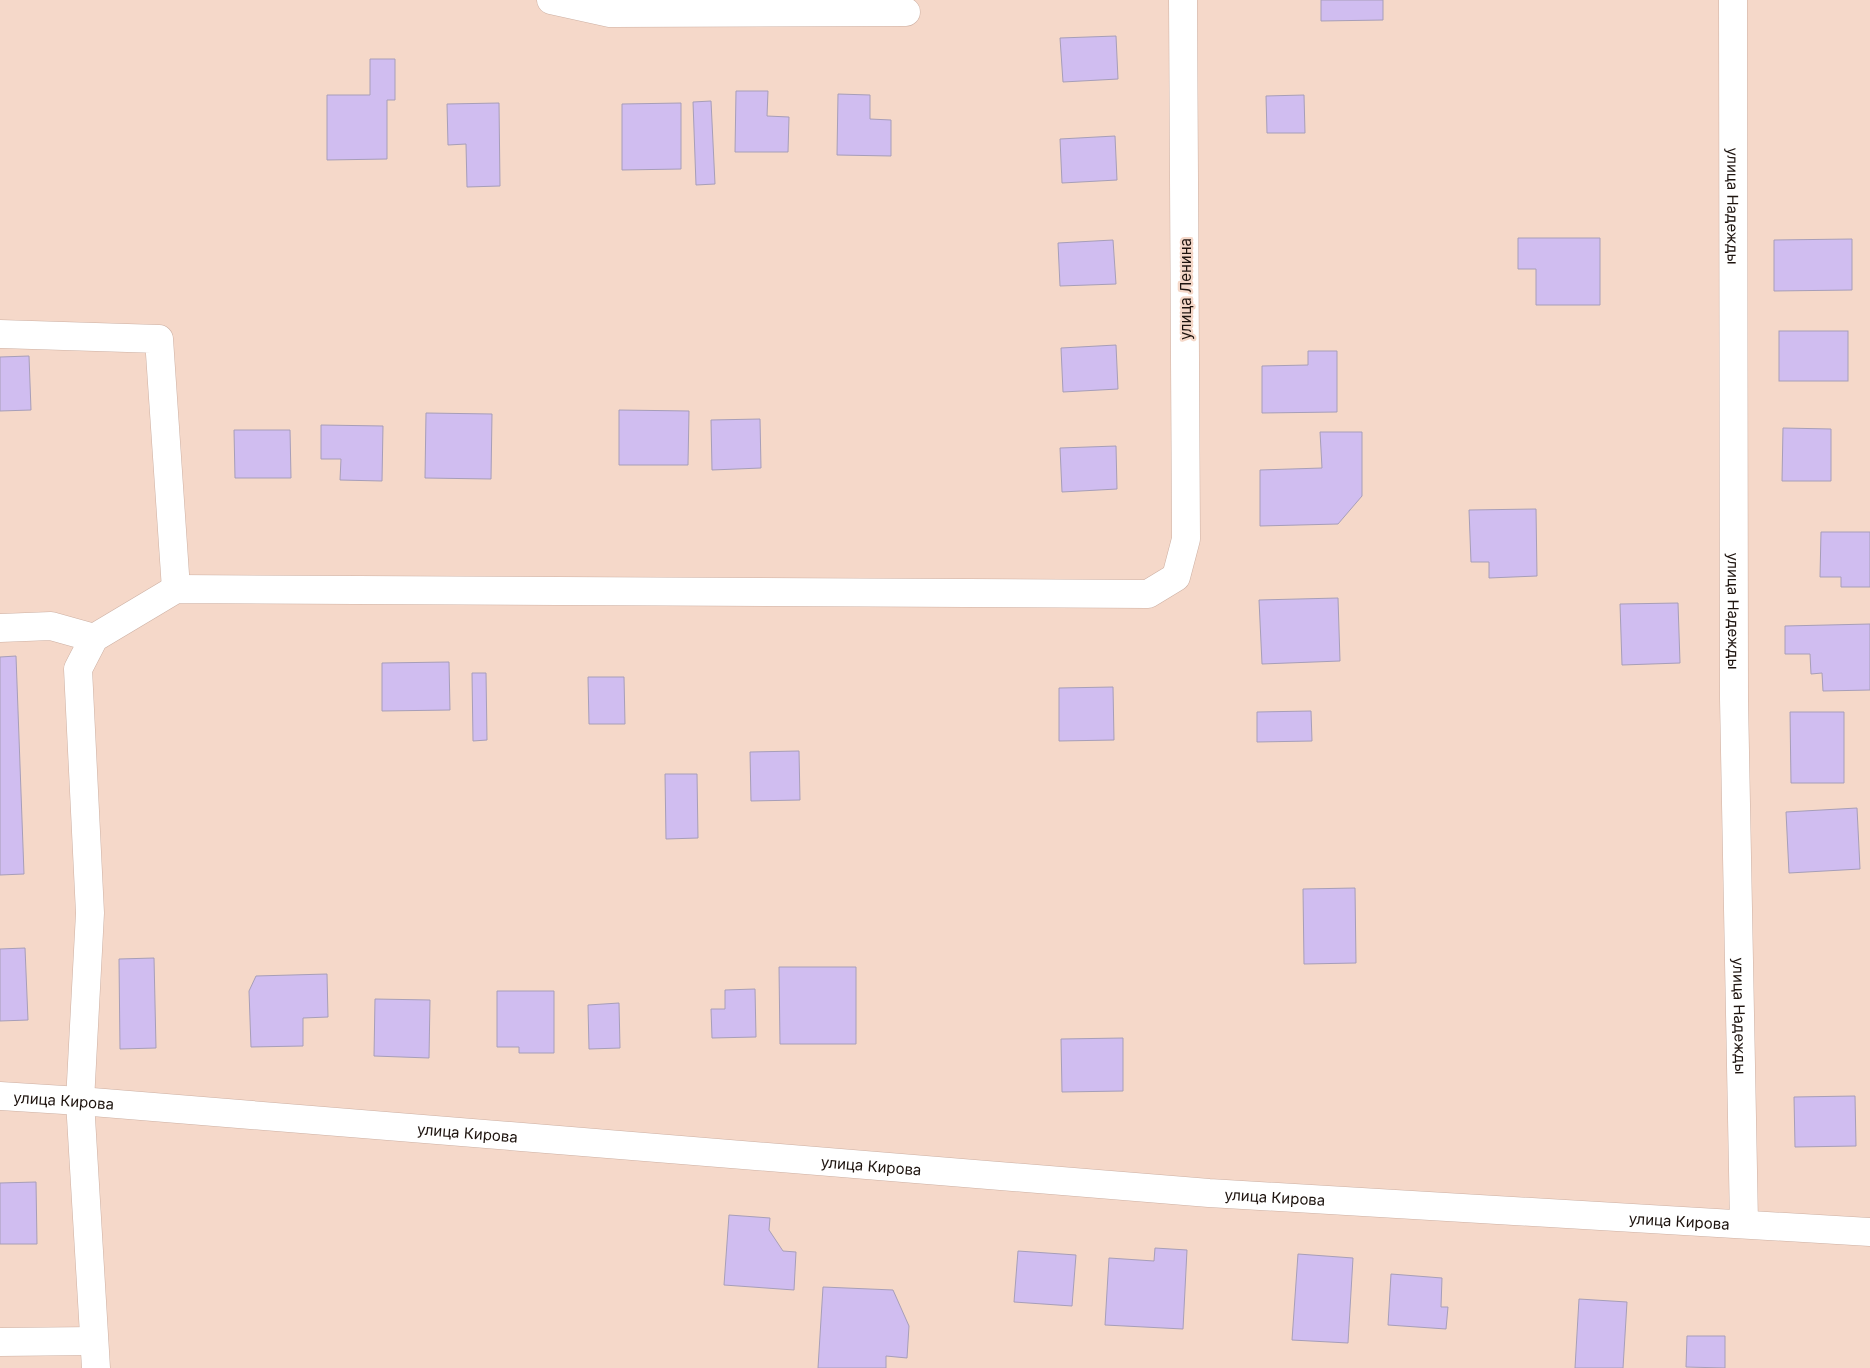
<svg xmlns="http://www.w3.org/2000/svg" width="1870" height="1368" viewBox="0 0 1870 1368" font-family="Inter,sans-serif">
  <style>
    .building { fill: #d0bdf0; stroke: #a79eb8 }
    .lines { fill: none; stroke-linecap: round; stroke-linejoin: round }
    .minor-casing { stroke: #cdb0a3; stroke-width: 29 }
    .minor { stroke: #fff; stroke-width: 28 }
    .labels { text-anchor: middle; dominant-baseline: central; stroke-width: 4.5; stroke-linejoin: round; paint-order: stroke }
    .street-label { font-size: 15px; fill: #1e140f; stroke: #f5d8c9 }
  </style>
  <rect width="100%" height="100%" fill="#f5d8c9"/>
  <g class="building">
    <path d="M1321 0H1383V20L1321 21Z"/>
    <path d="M1116 36 1118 79 1063 82 1060 38Z"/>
    <path d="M370 59H395V100H387V159L327 160V95H370Z"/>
    <path d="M736 91H768L767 116 789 117 788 152H735Z"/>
    <path d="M838 94 870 95V119L891 120V156L837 155Z"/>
    <path d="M1304 95 1305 133H1267L1266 96Z"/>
    <path d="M711 101 715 184 696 185 693 102Z"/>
    <path d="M499 103 500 186 467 187 466 144 448 145 447 104Z"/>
    <path d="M681 103V169L622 170V104Z"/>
    <path d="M1115 136 1117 180 1062 183 1060 139Z"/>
    <path d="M1518 238H1600V305H1536V269H1518Z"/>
    <path d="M1852 239V290L1774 291V240Z"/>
    <path d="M1113 240 1116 284 1060 286 1058 243Z"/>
    <rect x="1779" y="331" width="69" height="50"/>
    <path d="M1116 345 1118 389 1063 392 1061 348Z"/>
    <path d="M1308 351H1337V412L1262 413V366L1308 365Z"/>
    <path d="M29 356 31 410 0 411V357Z"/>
    <path d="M619 410 689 411 688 465H619Z"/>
    <path d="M426 413 492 414 491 479 425 478Z"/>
    <path d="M760 419 761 468 712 470 711 420Z"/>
    <path d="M321 425 383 426 382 481 340 480 341 459H321Z"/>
    <path d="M1783 428 1831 429V481H1782Z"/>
    <path d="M234 430H290L291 478H235Z"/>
    <path d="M1320 432H1362V496L1338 524 1260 526V470L1322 468Z"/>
    <path d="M1116 446 1117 489 1062 492 1060 448Z"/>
    <path d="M1536 509 1537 576 1489 578V562H1471L1469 510Z"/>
    <path d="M1821 532H1870V587H1841V577H1820Z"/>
    <path d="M1338 598 1340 661 1262 664 1259 600Z"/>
    <path d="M1678 603 1680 663 1622 665 1620 604Z"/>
    <path d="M1870 624V690L1823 691 1822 673 1811 674 1810 654H1785V626Z"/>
    <path d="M16 656 24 874 0 875V657Z"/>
    <path d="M449 662 450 710 382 711V663Z"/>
    <path d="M472 673H486L487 740 473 741Z"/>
    <path d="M588 677H624L625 724H589Z"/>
    <path d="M1113 687 1114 740 1059 741V688Z"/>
    <path d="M1311 711 1312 741 1257 742V712Z"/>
    <path d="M1790 712H1844V783H1791Z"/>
    <path d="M799 751 800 800 751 801 750 752Z"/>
    <path d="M665 774H697L698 838 666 839Z"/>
    <path d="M1857 808 1860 869 1789 873 1786 812Z"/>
    <path d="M1355 888 1356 963 1304 964 1303 889Z"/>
    <path d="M25 948 28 1020 0 1021V949Z"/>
    <path d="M154 958 156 1048 120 1049 119 959Z"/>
    <path d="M779 967H856V1044H780Z"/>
    <path d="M327 974 328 1017 303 1018V1046L251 1047 249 991 256 976Z"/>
    <path d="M755 989 756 1037 712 1038 711 1009H725V990Z"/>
    <path d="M497 991H554V1053H519V1047H497Z"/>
    <path d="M375 999 430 1000 429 1058 374 1056Z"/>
    <path d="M619 1003 620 1048 589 1049 588 1005Z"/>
    <path d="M1123 1038V1091L1062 1092 1061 1039Z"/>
    <path d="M1855 1096 1856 1146 1795 1147 1794 1097Z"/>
    <path d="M36 1182 37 1244H0V1183Z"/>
    <path d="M729 1215 770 1218 769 1230 783 1251 796 1252 794 1290 724 1285Z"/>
    <path d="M1155 1248 1187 1250 1183 1329 1105 1325 1109 1258 1154 1261Z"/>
    <path d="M1018 1251 1076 1255 1072 1306 1014 1302Z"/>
    <path d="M1298 1254 1353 1258 1348 1343 1292 1340Z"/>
    <path d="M1391 1274 1442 1278 1441 1307H1448L1446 1329 1388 1325Z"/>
    <path d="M823 1287 893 1290 909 1326 907 1358 886 1356V1368H818Z"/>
    <path d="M1579 1299 1627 1302 1623 1368H1575Z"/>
    <path d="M1687 1336H1725V1368L1686 1367Z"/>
  </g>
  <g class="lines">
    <defs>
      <g id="minor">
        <path d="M551 0 610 13 906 12"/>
        <path id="s1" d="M1733 0 1734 699 1744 1223"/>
        <path d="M0 334 159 339 176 589"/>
        <path d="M0 628 51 626 94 638"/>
        <path id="s2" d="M0 1096 80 1101 1209 1193 1870 1232"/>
        <path d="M0 1342 94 1341"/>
        <path d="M96 1368 80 1101 90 913 78 669 94 638 176 589 1148 594 1176 577 1186 539 1183 0"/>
      </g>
    </defs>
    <use href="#minor" class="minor-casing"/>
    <use href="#minor" class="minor"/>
  </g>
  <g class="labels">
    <g class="street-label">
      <text stroke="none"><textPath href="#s1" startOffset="206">улица Надежды</textPath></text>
      <text transform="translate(1185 289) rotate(-90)">улица Ленина</text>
      <text stroke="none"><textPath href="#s1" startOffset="611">улица Надежды</textPath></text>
      <text stroke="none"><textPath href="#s1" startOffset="1016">улица Надежды</textPath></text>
      <text stroke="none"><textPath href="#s2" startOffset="64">улица Кирова</textPath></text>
      <text stroke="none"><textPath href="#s2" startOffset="469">улица Кирова</textPath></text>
      <text stroke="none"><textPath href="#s2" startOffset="874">улица Кирова</textPath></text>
      <text stroke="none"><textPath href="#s2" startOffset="1279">улица Кирова</textPath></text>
      <text stroke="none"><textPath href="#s2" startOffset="1684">улица Кирова</textPath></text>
    </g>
  </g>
</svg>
